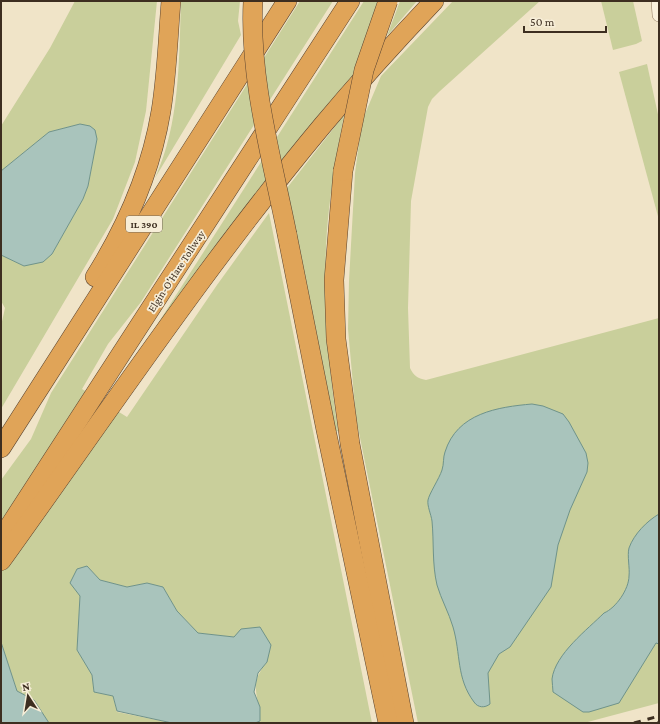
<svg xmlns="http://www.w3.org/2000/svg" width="660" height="724" viewBox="0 0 660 724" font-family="'Crimson Pro',serif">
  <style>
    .green { fill: #c9cf9b }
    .water { fill: #a9c4bc; stroke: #6f938a }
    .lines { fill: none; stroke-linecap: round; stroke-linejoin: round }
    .minor-casing { stroke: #8d765c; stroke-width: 14 }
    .highway-casing { stroke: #5b4430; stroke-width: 20 }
    .minor { stroke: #faf1dc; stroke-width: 13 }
    .highway { stroke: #e0a458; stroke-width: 19 }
    .rail { stroke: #3d2e20; stroke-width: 3; stroke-dasharray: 7 7; stroke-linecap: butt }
    .highway-bridge-casing { stroke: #5b4430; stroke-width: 20; stroke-linecap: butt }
    .highway-bridge { stroke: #e0a458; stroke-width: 19 }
    .labels { text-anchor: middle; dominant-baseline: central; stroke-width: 3.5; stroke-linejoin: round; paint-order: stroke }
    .shield { fill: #f7eed8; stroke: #756857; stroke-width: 1 }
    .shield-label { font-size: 10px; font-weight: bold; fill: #3d2e20 }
    .street-label { font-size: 11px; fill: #3d2e20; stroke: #f7eed8 }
  </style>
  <rect width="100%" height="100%" fill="#f0e4c8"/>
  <g class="green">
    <path d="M75 1H157L146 111 135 162 113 219 1 409V326L5 308 1 301V255L24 266 52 254 83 199 88 186 93 160 80 124 49 132 1 171V126L50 48Z"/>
    <path d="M181 1H240L238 21 241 35 155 178C180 124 179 60 181 1Z"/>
    <path d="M300 1H333L141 302 108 344 82 389 127 417 217 285 269 213 372 723H255L260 721C260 695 247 686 267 662L234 637 198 633 177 611 163 587 147 583 127 587 100 580 87 566 80 596 77 650 92 675 94 692 113 696 117 712 172 723H49L34 700 17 691 1 642V480L31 439 51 393Z"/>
    <path d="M364 1H378L353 78 155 328Z"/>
    <path d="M400 1H417L387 36Z"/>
    <path d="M453 1H540L440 91 432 99 428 107 411 201 408 308 410 368C414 376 417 378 426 380L659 318V703L584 723H418L356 418 348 329 349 281 355 173 362 121 381 76Z"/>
    <path d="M601 1H633L642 41 636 44 613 50Z"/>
    <path d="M647 64 659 119V220L619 72Z"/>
    <path d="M344 115C336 159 328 202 326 247 324 309 329 370 338 431L333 432 287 188Z"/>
  </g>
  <g class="water">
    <path d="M80 124 90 126 95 130 97 139 88 186 83 199 52 254 43 262 24 266 1 255V171L49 132Z"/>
    <path d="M532 404 543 406 563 414 569 422 586 453 588 463 587 472 570 510 558 545 551 587 510 647 499 654 488 673 490 704C485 708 478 708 474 702 456 678 461 654 453 627 449 613 441 599 437 585 432 564 434 542 432 521 431 514 427 506 428 500 429 494 439 479 442 470 444 464 443 457 445 452 457 413 498 407 532 404Z"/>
    <path d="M659 514V644L656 643 619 703 589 712H583L553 692C553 688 552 683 552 679 555 654 588 629 604 613 616 608 629 589 629 576 630 568 627 556 629 548 634 534 647 521 659 514Z"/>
    <path d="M87 566 100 580 127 587 147 583 163 587 177 611 198 633 234 637 241 629 260 627 271 645 267 662 258 673 254 692 260 707V721L255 723H172L117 711 113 696 94 692 92 675 77 650 80 596 70 583 77 569Z"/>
    <path d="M1 642 17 691 34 700 49 723H1Z"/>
  </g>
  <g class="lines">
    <defs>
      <path id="minor" d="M658 1 659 15"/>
      <g id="highway">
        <path d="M343 171 334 280 336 339 350 444 404 723"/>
        <path d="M287 234 326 430 388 723"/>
        <path d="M95 277C127 226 151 171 161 111 167 74 168 38 171 1"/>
        <path d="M1 448 287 1"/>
        <path d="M1 539 350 1"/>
        <path d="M1 561C106 415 207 264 322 126 358 83 395 42 434 1"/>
      </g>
    </defs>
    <use href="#minor" class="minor-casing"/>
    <use href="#highway" class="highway-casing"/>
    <use href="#minor" class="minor"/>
    <use href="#highway" class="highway"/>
    <g class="rail">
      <path d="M634 723 659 716"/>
      <path d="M657 723H659"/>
    </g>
    <defs>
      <g id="highway-bridge">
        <path d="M253 1C249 78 272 159 287 234"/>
        <path d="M343 171 364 70 388 1"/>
      </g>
    </defs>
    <use href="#highway-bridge" class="highway-bridge-casing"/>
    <use href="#highway-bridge" class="highway-bridge"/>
  </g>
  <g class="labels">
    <rect class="shield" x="126" y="216" width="36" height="16" rx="3"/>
    <g class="shield-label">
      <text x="144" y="224">IL 390</text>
    </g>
    <g class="street-label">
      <text transform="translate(176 271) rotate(-57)">Elgin-O'Hare Tollway</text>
    </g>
  </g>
  <rect width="660" height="724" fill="none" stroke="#3d2e20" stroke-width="4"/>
  <g transform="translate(28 696) rotate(348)" stroke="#f7eed8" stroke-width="3" paint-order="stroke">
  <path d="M0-3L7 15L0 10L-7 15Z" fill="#3d2e20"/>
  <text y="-6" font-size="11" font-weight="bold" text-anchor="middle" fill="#3d2e20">N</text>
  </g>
  <path d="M524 26v6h82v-6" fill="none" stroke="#3d2e20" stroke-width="2"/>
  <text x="530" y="26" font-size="12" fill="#3d2e20" stroke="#f7eed8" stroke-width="3" paint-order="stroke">50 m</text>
</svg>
